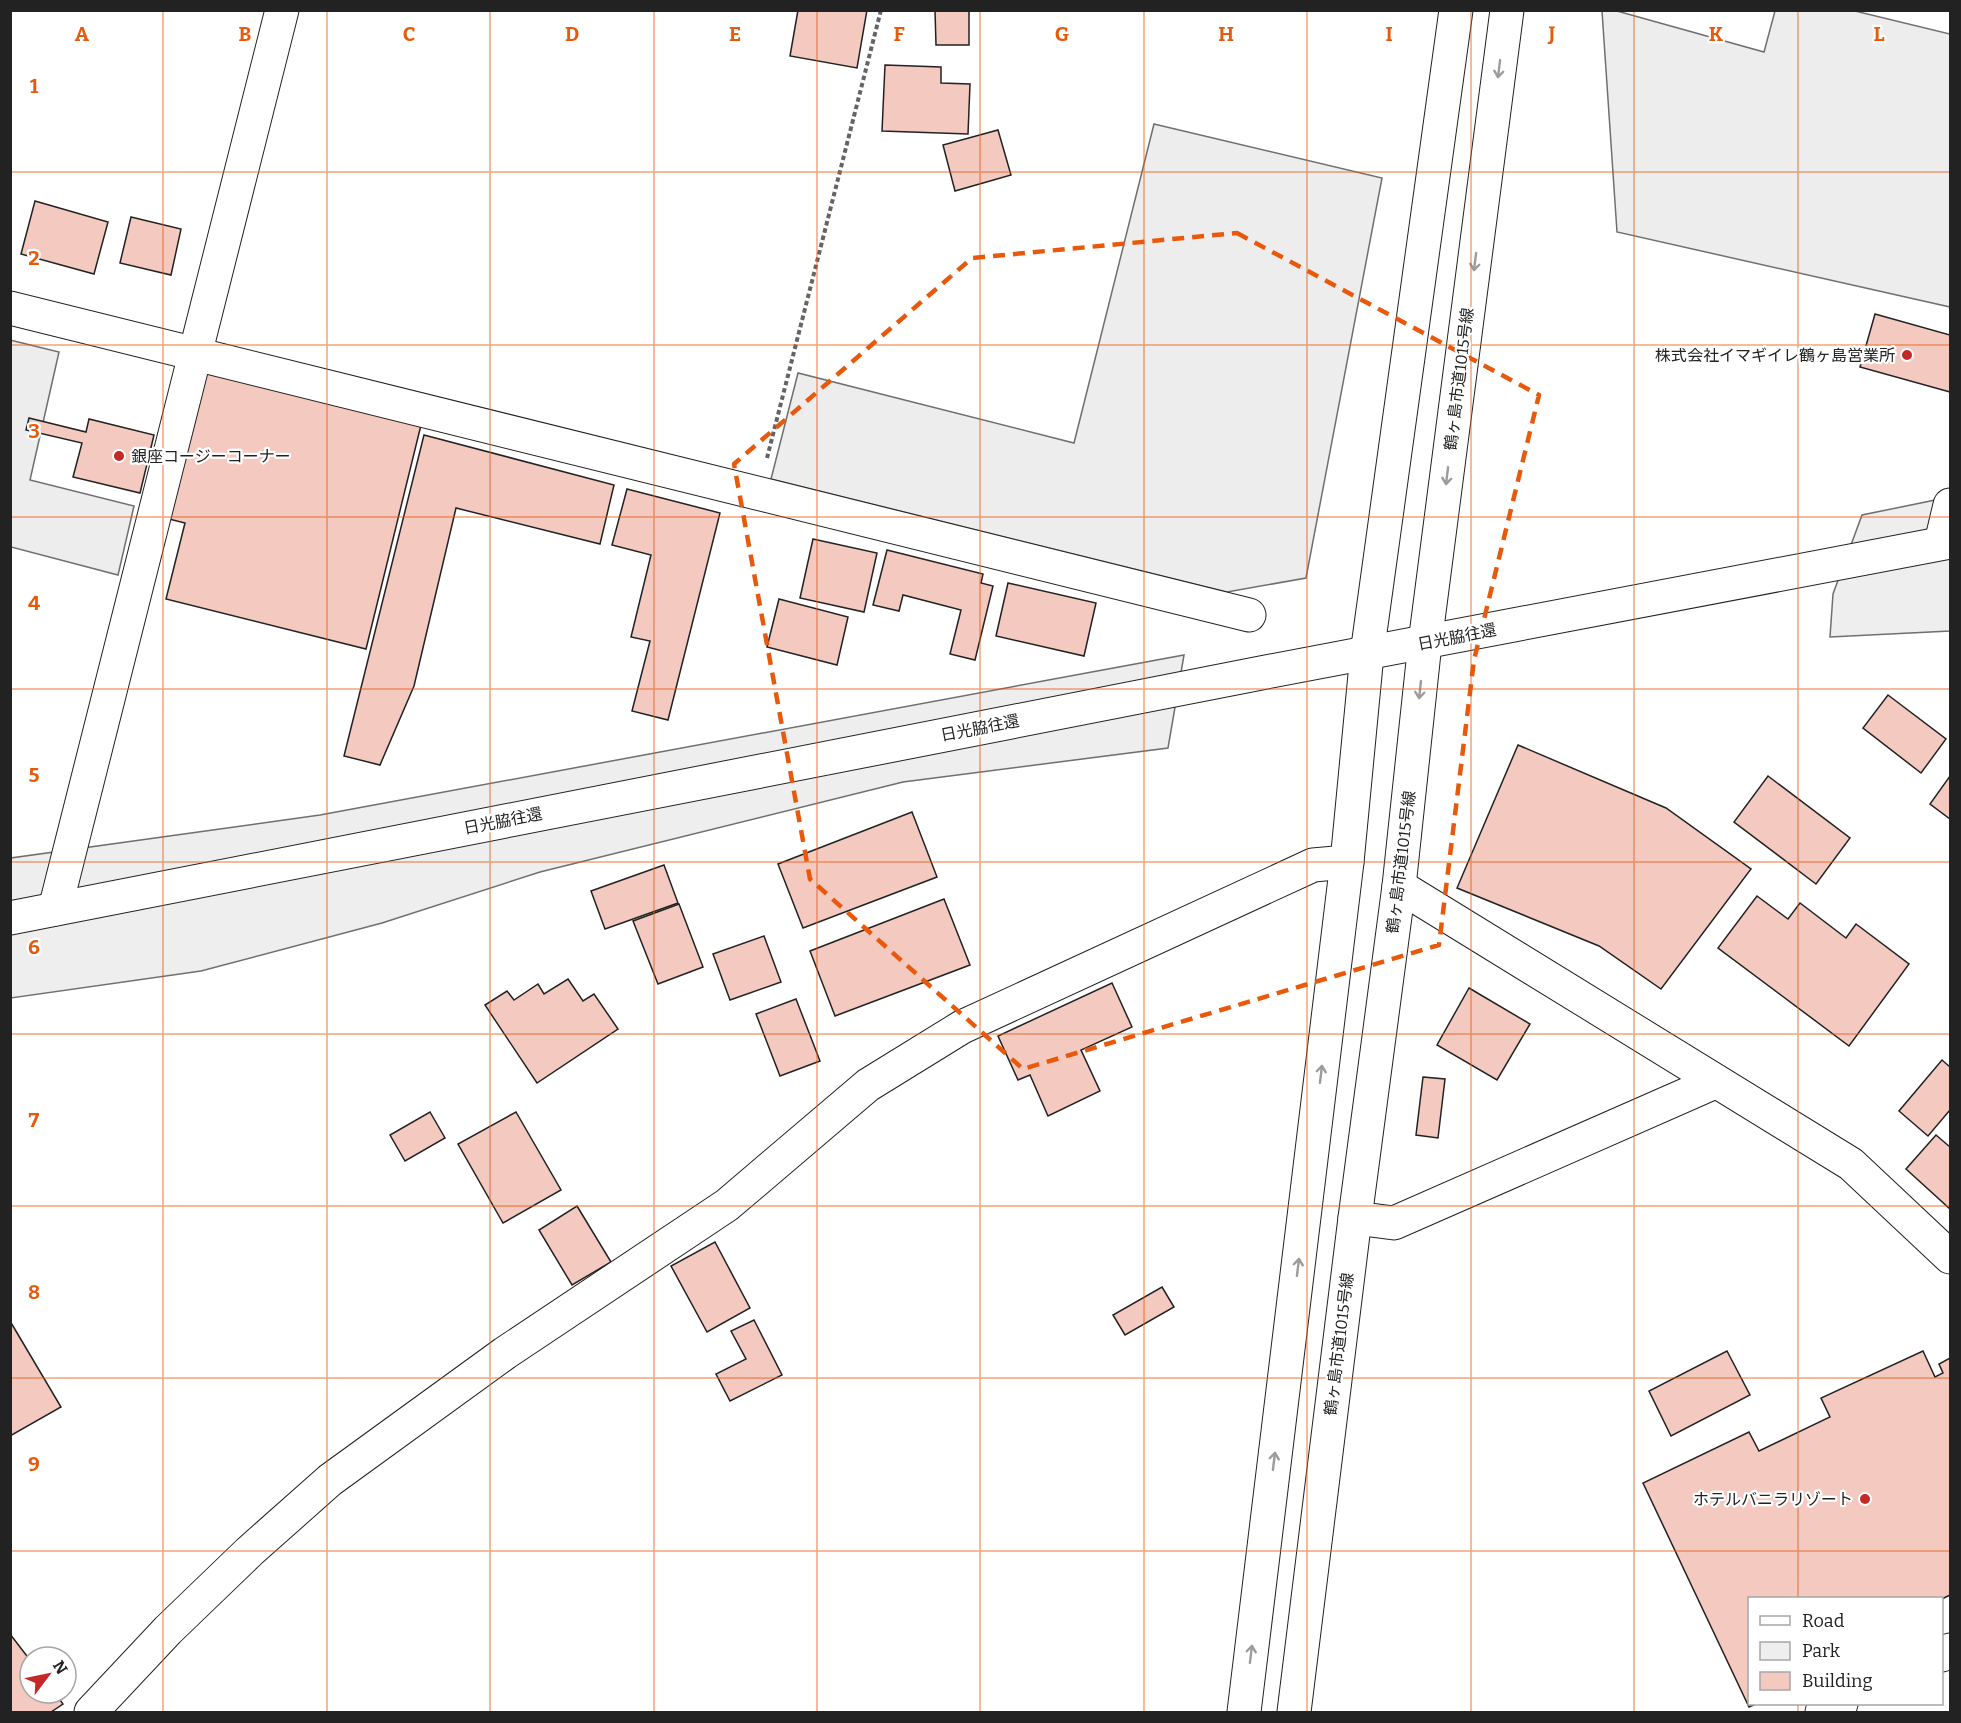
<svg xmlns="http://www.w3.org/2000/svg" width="1961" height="1723" viewBox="0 0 1961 1723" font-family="Bitter,'Noto Sans JP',serif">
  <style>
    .green { fill: #eee; stroke: #6f6f6f; stroke-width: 1.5 }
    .parking { fill: #ededed; stroke: #6f6f6f; stroke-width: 1.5 }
    .building { fill: #f3c9c0; stroke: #222; stroke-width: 1.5 }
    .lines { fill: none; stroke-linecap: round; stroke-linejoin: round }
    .minor-casing { stroke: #222; stroke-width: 35 }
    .tertiary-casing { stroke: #222; stroke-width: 35 }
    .trunk-casing { stroke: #222; stroke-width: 35 }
    .path { stroke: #646464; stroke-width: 4; stroke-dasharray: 4.5 3; stroke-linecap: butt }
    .minor { stroke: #fff; stroke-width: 33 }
    .tertiary { stroke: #fff; stroke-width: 33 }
    .trunk { stroke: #fff; stroke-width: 33 }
    .oneway { stroke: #9c9c9c }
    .marked { fill: none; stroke: #e8590c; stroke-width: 4.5; stroke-dasharray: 12 8; stroke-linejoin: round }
    .grid { fill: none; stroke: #e8590c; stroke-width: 1.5; stroke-opacity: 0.55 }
    .poi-dot { fill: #c62828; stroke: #fff; stroke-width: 2 }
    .labels { text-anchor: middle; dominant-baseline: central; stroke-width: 4.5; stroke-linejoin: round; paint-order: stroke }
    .poi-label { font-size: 16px; fill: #222; stroke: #fff; text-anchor: end }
    .street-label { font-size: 16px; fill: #222; stroke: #fff }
    .grid-label { font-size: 20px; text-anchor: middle; font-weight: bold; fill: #e8590c; stroke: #fff; stroke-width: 4.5; stroke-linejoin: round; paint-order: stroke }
  </style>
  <rect width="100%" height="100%" fill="#fff"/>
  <g class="green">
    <path d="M1950 497V631L1830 637 1833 594 1862 515Z"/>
    <path d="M1184 655 1168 748 903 782 540 872 382 923 201 971 11 998V858L320 815Z"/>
  </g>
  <g class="parking">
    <path d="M1602 11H1617L1764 52 1775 11H1855L1950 34V307L1617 232Z"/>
    <path d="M1154 124 1382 178 1306 578 1227 592 771 479 798 373 1074 443Z"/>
    <path d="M10 340 59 352 30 480 134 506 118 575 11 547Z"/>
  </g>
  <g class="building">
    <path d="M798 10H867L857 68 790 56Z"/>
    <path d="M935 10H969V45H936Z"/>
    <path d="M885 65 941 67V83L970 84 968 134 882 131Z"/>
    <path d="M998 130 1011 175 955 191 943 145Z"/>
    <path d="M35 201 108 222 94 274 21 254Z"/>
    <path d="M131 217 181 229 171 275 120 263Z"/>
    <path d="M1875 314 1950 335V392L1860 367Z"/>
    <path d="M205 371 421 425 366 649 166 599 185 523 169 519Z"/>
    <path d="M29 418 86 432 89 419 154 435 140 493 73 477 82 443 26 430Z"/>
    <path d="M424 435 614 485 600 544 456 508 414 686 380 765 344 756Z"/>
    <path d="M627 489 720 513 668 720 632 711 650 641 631 637 651 555 612 545Z"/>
    <path d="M813 539 877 553 864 612 800 598Z"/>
    <path d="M887 550 983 574 981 583 993 586 975 660 950 654 961 610 903 595 899 611 873 605Z"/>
    <path d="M1008 583 1096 603 1084 656 996 636Z"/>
    <path d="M779 599 848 617 837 665 767 647Z"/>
    <path d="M1888 695 1946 739 1921 773 1863 728Z"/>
    <path d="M1518 745 1666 808 1751 869 1661 989 1599 946 1457 888Z"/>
    <path d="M1768 776 1850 838 1816 884 1734 822Z"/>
    <path d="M1950 776V819L1930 804Z"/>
    <path d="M912 812 937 877 803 928 778 864Z"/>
    <path d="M664 865 678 903 605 929 591 891Z"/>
    <path d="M1757 896 1788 919 1800 903 1846 938 1856 924 1909 964 1849 1046 1718 948Z"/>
    <path d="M944 899 970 965 835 1016 810 951Z"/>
    <path d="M679 904 703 967 658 984 633 921Z"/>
    <path d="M764 936 781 982 730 1000 713 954Z"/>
    <path d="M568 979 583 1001 594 994 618 1029 537 1083 485 1005 507 991 514 1000 538 984 544 994Z"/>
    <path d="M1112 983 1132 1027 1081 1050 1100 1091 1048 1116 1030 1075 1018 1080 998 1036Z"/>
    <path d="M1469 988 1530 1024 1497 1080 1437 1045Z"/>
    <path d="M796 999 820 1061 780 1076 756 1014Z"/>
    <path d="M1942 1060 1950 1067V1110L1928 1136 1899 1111Z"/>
    <path d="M1423 1077 1445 1079 1438 1138 1416 1135Z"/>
    <path d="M430 1112 445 1138 405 1161 390 1135Z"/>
    <path d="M516 1112 561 1190 503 1223 458 1144Z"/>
    <path d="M1936 1135 1950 1147V1209L1906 1169Z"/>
    <path d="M577 1206 611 1262 572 1285 539 1230Z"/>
    <path d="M715 1242 750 1308 707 1332 671 1266Z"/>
    <path d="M1162 1287 1174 1307 1125 1335 1113 1315Z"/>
    <path d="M754 1320 782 1375 730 1401 716 1374 746 1359 731 1331Z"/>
    <path d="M10 1321 61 1407 10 1436Z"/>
    <path d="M1727 1351 1750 1395 1671 1436 1649 1391Z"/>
    <path d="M1923 1351 1935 1377 1943 1373 1939 1364 1950 1358V1595L1942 1599 1750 1598V1704H1756L1749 1707 1643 1483 1749 1432 1759 1451 1830 1417 1821 1398Z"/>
    <path d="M10 1634 30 1660V1693H55L63 1704 51 1712H10Z"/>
  </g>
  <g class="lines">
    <defs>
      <g id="minor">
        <path d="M10 308 1249 615"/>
        <path d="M1941 543 1950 505"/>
        <path d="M55 909 282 10"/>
        <path d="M1355 1218 1394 1223 1715 1082"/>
        <path d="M1942 1655 1950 1650"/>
        <path d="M91 1712 168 1630 250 1551 330 1480 505 1353 727 1205 868 1085 962 1027 1313 865 1347 862"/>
        <path d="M1822 1712 1841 1704"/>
      </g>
      <g id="tertiary">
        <path d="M1399 886 1851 1164 1950 1257"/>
        <path d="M1244 1712 1347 862 1367 654 1456 10"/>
        <path d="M1294 1712 1355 1218 1399 886 1425 643 1507 10"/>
      </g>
      <path id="trunk" d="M10 918 1261 673 1950 542"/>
    </defs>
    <use href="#minor" class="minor-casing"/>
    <use href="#tertiary" class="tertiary-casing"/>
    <use href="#trunk" class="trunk-casing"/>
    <path class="path" d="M767 458 881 10"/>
    <use href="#minor" class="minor"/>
    <use href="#tertiary" class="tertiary"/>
    <use href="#trunk" class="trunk"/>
  </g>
  <defs><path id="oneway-shaft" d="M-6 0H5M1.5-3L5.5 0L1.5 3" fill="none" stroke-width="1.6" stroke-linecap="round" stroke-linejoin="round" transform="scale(1.5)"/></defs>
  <g class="oneway">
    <use href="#oneway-shaft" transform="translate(1499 69) rotate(97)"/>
    <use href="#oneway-shaft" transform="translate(1475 262) rotate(97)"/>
    <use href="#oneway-shaft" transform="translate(1447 476) rotate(97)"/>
    <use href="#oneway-shaft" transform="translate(1420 690) rotate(96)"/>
    <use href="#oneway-shaft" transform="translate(1321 1074) rotate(-83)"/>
    <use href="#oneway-shaft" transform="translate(1298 1267) rotate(-83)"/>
    <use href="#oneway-shaft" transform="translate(1274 1461) rotate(-83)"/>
    <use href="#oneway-shaft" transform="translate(1251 1654) rotate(-83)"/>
  </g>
  <path class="marked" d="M1237 233 1539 395 1474 660 1439 945 1023 1069 810 879 734 464 972 258Z"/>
  <path class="grid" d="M163 10V1712M327 10V1712M490 10V1712M654 10V1712M817 10V1712M980 10V1712M1144 10V1712M1307 10V1712M1471 10V1712M1634 10V1712M1798 10V1598M10 172H1950M10 345H1950M10 517H1950M10 689H1950M10 862H1950M10 1034H1950M10 1206H1950M10 1378H1950M10 1551H1950M1798 1704V1712"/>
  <g class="poi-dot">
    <circle cx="1907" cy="355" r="6"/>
    <circle cx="119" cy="456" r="6"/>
    <circle cx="1865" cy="1499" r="6"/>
  </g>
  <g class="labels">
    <g class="poi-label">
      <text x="1895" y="355">株式会社イマギイレ鶴ヶ島営業所</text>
      <text x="131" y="456" text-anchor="start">銀座コージーコーナー</text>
      <text x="1853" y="1499">ホテルバニラリゾート</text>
    </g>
    <g class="street-label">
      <text transform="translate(1459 379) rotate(-83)">鶴ヶ島市道1015号線</text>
      <text transform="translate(1457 637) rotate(-11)">日光脇往還</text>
      <text transform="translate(980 728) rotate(-11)">日光脇往還</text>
      <text transform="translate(503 821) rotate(-11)">日光脇往還</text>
      <text transform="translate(1401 862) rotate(-83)">鶴ヶ島市道1015号線</text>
      <text transform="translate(1339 1344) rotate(-83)">鶴ヶ島市道1015号線</text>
    </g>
  </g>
  <g class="grid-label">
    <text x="82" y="41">A</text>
    <text x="245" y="41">B</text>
    <text x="409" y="41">C</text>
    <text x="572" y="41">D</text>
    <text x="735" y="41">E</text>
    <text x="899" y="41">F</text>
    <text x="1062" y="41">G</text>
    <text x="1226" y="41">H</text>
    <text x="1389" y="41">I</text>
    <text x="1552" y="41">J</text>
    <text x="1716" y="41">K</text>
    <text x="1879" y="41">L</text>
    <text x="34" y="93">1</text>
    <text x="34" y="265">2</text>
    <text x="34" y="438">3</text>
    <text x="34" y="610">4</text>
    <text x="34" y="782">5</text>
    <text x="34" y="954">6</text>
    <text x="34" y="1127">7</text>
    <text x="34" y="1299">8</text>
    <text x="34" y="1471">9</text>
  </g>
  <rect width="1961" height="1723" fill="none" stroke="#222222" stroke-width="24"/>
  <rect x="1748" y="1597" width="195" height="108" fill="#ffffff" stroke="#a7a7a7" stroke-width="1.5"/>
  <rect x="1760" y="1616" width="30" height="9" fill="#ffffff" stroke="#a7a7a7" stroke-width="1.5"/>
  <text x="1802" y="1627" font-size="18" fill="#222222">Road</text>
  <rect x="1760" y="1642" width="30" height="18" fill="#eeeeee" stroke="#a7a7a7" stroke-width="1.5"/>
  <text x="1802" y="1657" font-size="18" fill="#222222">Park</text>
  <rect x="1760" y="1672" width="30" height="18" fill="#f3c9c0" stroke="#a7a7a7" stroke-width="1.5"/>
  <text x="1802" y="1687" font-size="18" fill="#222222">Building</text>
  <g transform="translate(48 1675) rotate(58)"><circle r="28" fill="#ffffff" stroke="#a7a7a7" stroke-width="1.5"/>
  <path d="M0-4.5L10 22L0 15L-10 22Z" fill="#c62828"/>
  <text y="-9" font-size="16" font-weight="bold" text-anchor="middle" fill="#222222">N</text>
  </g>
</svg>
